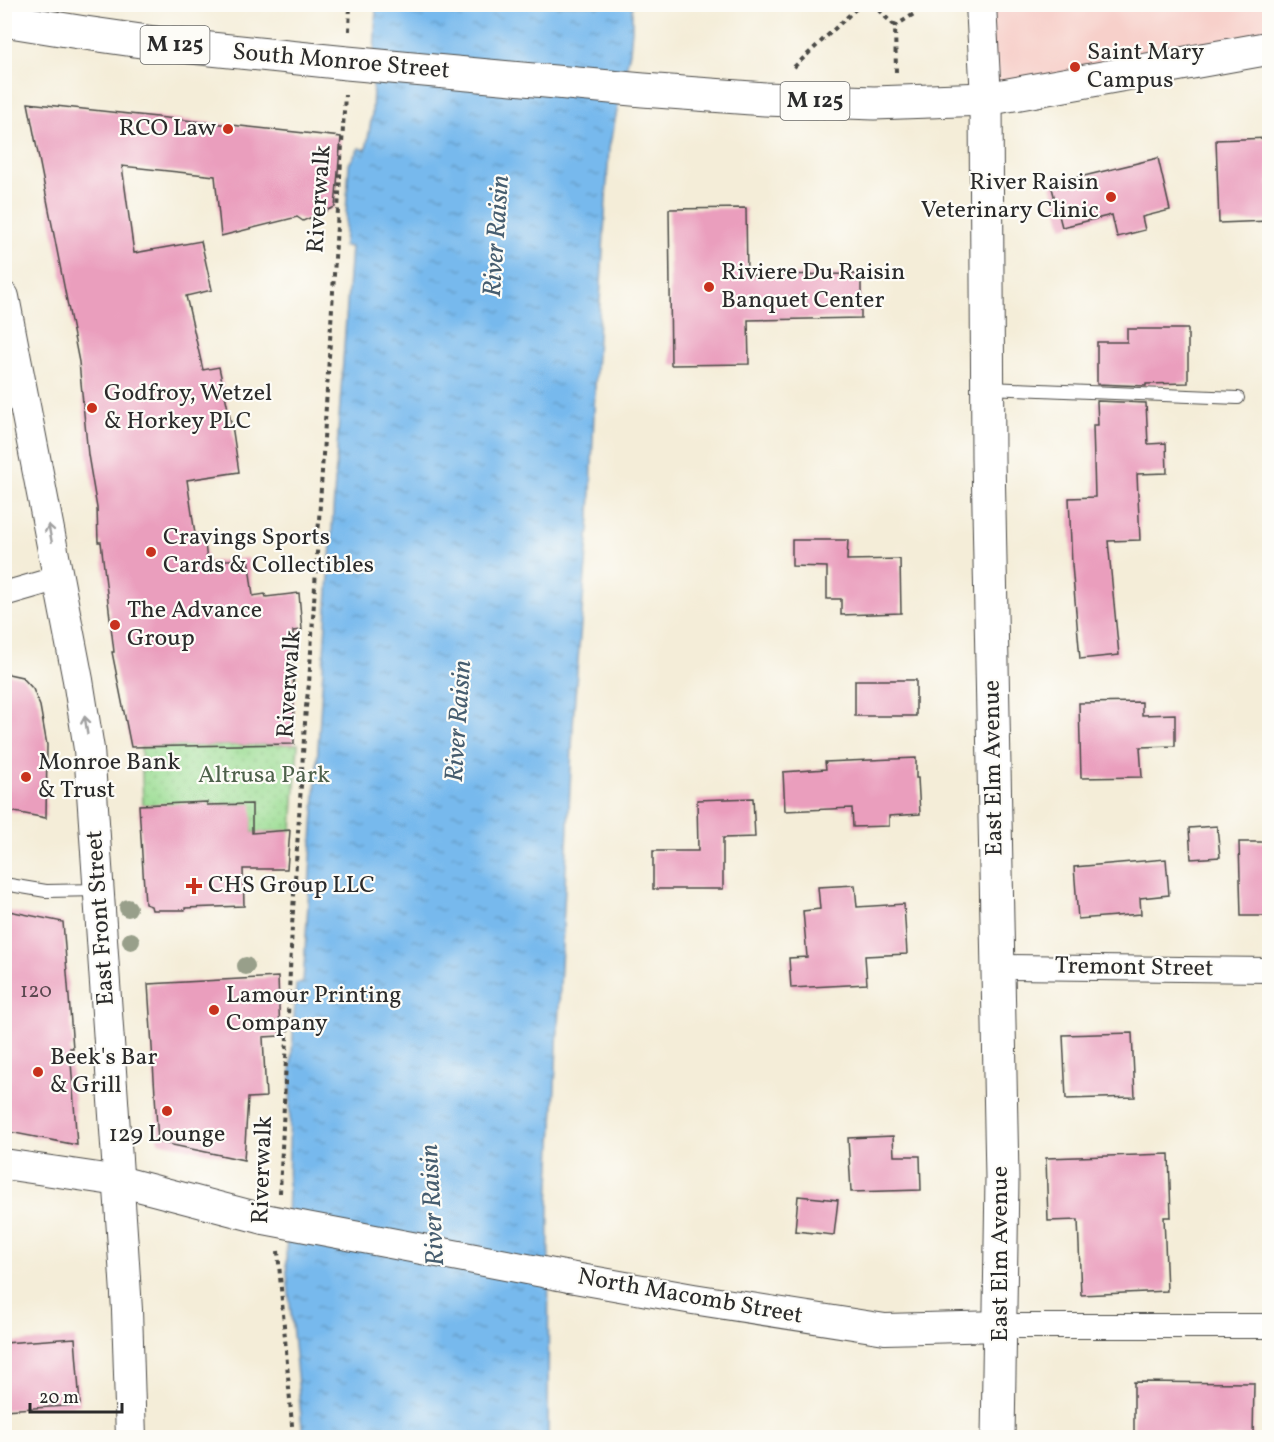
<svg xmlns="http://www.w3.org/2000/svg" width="1274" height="1442" viewBox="0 0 1274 1442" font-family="Vollkorn,serif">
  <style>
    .built { fill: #f7d0ca }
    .grass { fill: url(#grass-dots); stroke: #648460; stroke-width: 1.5 }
    .water { fill: url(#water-ripples); stroke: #51728c; stroke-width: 1.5 }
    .building { fill: #ea9ebd }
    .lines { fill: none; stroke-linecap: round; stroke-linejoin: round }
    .service-casing { stroke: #494845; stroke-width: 14 }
    .minor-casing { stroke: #494845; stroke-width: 26 }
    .tertiary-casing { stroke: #494845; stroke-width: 32 }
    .secondary-casing { stroke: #494845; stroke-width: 35 }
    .primary-casing { stroke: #494845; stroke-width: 35 }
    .path { stroke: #494845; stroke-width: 4; stroke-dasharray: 4.5 4.5; stroke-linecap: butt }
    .service { stroke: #fff; stroke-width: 12 }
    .minor { stroke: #fff; stroke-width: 24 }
    .tertiary { stroke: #fff; stroke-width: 30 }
    .secondary { stroke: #fff; stroke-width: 33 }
    .primary { stroke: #fff; stroke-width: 33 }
    .tertiary-bridge-casing { stroke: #494845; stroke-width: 32; stroke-linecap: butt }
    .tertiary-bridge { stroke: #fff; stroke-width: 30 }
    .tree { fill: #989f8a }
    .oneway { stroke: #a0a0a0 }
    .poi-dot { fill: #c8321e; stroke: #fdfcf7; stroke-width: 2 }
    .labels { text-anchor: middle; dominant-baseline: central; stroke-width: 4.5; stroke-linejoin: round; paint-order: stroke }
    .number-label { font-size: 21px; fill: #5b4850 }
    .shield { fill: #fdfcf7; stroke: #6a6a68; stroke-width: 1.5 }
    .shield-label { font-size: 22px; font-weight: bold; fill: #2b2b2b }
    .poi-label { font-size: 24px; fill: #2b2b2b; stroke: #fdfcf7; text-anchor: start }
    .street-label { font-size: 24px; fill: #2b2b2b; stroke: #fdfcf7 }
    .park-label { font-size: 24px; fill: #4d604a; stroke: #fdfcf7 }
    .water-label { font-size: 26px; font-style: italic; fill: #465d6f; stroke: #fdfcf7 }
  </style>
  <defs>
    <pattern id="grass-dots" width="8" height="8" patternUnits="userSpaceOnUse" patternTransform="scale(1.5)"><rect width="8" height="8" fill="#9cdd94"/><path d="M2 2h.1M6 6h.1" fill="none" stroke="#87be80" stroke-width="1.8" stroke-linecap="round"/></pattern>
    <pattern id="water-ripples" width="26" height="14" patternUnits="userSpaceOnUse" patternTransform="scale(1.5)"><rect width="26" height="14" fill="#77b9ed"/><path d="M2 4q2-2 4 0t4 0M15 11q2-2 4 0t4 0" fill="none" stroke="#6297c0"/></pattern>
  </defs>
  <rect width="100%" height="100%" fill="#fdfcf7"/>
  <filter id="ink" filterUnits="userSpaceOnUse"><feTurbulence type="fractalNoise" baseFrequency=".0167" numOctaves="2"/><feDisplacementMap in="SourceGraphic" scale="12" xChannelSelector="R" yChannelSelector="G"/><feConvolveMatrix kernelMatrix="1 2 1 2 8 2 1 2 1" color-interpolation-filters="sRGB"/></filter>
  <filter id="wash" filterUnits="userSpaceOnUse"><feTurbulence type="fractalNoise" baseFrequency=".008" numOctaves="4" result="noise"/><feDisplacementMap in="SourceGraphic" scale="24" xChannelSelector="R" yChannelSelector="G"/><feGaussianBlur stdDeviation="1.35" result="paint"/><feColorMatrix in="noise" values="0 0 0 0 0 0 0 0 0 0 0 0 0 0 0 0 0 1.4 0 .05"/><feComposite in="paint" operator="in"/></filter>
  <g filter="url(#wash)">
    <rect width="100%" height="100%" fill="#f4edd8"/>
    <path class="built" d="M985 5H1269V48L986 99Z"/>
    <path class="grass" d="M298 744 292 830 252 833 251 804 143 805 141 747Z"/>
    <path class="water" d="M376 5H632V29L630 51 609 148 595 387 590 516 574 708 549 1205 548 1437H303L286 1263 291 1071 296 984 303 983 339 418 351 247 344 246 349 164 359 148 366 150 372 115Z"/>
    <g id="blocks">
      <g class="building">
        <path d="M28 103 341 137 335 207 303 221 297 217 221 236 215 176 122 166 134 253 201 241 212 290 186 296 203 370 219 367 233 432 239 472 187 480 195 534 204 533 207 562 248 558 253 596 265 594 266 597 299 593 302 630 293 631 294 744 131 747 112 652H114L101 542H98L97 508 88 455 79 362Z"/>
        <path d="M1269 138V221L1219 223 1216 140Z"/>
        <path d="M1158 158 1170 210 1142 217 1145 230 1117 237 1112 215 1062 227 1051 184Z"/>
        <path d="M746 208 747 275 861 274V318L748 320 749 364 671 365 669 209Z"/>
        <path d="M1127 329H1188V383L1146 384V386L1097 384V342H1127Z"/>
        <path d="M1097 401 1146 403 1148 444 1166 443 1167 473 1137 474 1140 540 1108 541 1119 655 1080 659 1072 565 1069 498 1095 497 1093 425H1098Z"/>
        <path d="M792 540H848L847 560 900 559 901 613 841 615V599H827V567L792 566Z"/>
        <path d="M4 673 22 677 33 689 40 706 47 745 46 818 4 810Z"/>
        <rect x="855" y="680" width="61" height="36"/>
        <path d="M1142 702V715L1175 714V746L1140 747 1142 777 1081 778 1079 703Z"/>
        <path d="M916 758V778H918L920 814 889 816V826L853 827 852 808 785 811 783 772 826 769 825 762Z"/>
        <path d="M753 798 755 837 723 838V889H653V851H698L697 800Z"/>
        <path d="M207 802V805L252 804V833L290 830 287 869H243L244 906 185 908V910H152L151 906 145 904 139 805Z"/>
        <path d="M1217 826 1220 857 1191 859 1189 828Z"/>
        <path d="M1239 842H1269V916H1241Z"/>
        <path d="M1166 859 1169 895 1140 898 1141 914 1078 919 1074 867Z"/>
        <path d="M855 885 857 907 904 904 907 954 865 956 867 984 791 988 789 958 807 957 803 911 820 909 818 887Z"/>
        <path d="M4 910 63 922 73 1048H70L77 1145 4 1131Z"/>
        <path d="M278 977 280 1036 263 1037 266 1097 248 1098 244 1160 158 1142 148 984Z"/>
        <path d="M1132 1033 1135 1097 1066 1099 1063 1035Z"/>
        <path d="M893 1136 894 1156H920L921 1190 851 1192 848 1138Z"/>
        <path d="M1169 1154 1171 1217H1164L1167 1291 1081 1295 1078 1220 1048 1221 1046 1158Z"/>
        <path d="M798 1196 838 1200 834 1235 795 1231Z"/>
        <path d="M75 1338 80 1405 4 1410V1343Z"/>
        <path d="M1134 1382 1254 1383 1253 1437H1134Z"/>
      </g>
    </g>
  </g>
  <g filter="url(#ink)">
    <use href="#blocks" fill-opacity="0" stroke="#494845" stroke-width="1.5"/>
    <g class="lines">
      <defs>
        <g id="service">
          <path d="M989 388 1238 398"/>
          <path d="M4 884 46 891 99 890"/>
        </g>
        <g id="minor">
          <path d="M4 594 59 578"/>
          <path d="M999 967 1270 970"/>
          <path d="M1001 1326H1270"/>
        </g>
        <g id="tertiary">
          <path d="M981 4 986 99"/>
          <path d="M4 297 78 680 89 749 123 1247 127 1310 131 1438"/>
          <path d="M4 1164 119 1181 264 1219"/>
          <path d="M569 1277 693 1299 885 1329 1001 1326"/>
        </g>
        <path id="secondary" d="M986 99 988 458 1002 1178 998 1438"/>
        <path id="primary" d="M4 20 85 33 162 44 347 63 643 90 765 99 874 103 986 99 1270 48"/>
      </defs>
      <use href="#service" class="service-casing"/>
      <use href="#minor" class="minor-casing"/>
      <use href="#tertiary" class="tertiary-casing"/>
      <use href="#secondary" class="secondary-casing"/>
      <use href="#primary" class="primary-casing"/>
      <g class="path">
        <path d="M872 4 895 26"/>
        <path d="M349 31 350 4"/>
        <path d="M794 67 861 4"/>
        <path d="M896 72 895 26 914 14 923 4"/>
        <path d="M280 1193 292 926 306 707 309 684 345 95"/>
        <path d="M278 1251 293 1438"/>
      </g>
      <use href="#service" class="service"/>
      <use href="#minor" class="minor"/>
      <use href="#tertiary" class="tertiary"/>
      <use href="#secondary" class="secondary"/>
      <use href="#primary" class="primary"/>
      <defs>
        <path id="tertiary-bridge" d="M264 1219 569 1277"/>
      </defs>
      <use href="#tertiary-bridge" class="tertiary-bridge-casing"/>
      <use href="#tertiary-bridge" class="tertiary-bridge"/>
    </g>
    <g class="tree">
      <circle cx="128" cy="908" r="9"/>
      <circle cx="131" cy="941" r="9"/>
      <circle cx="246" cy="966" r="9"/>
    </g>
    <defs><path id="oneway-shaft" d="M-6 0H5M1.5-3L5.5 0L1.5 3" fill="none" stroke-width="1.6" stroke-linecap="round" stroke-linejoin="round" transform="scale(1.5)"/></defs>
    <g class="oneway">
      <use href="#oneway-shaft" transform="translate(50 533) rotate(-101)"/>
      <use href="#oneway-shaft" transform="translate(86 725) rotate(-99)"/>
    </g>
  </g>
  <g class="poi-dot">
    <circle cx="1075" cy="67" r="6"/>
    <circle cx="228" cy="129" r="6"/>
    <circle cx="1111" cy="197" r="6"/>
    <circle cx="709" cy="287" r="6"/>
    <circle cx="92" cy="408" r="6"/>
    <circle cx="151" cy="552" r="6"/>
    <circle cx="115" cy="625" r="6"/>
    <circle cx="26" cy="777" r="6"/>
    <path d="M191 877h6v6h6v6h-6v6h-6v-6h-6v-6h6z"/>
    <circle cx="214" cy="1010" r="6"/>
    <circle cx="38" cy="1072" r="6"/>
    <circle cx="167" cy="1111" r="6"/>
  </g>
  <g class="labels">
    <g class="number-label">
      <text x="36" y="991">120</text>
    </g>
    <g class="shield">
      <rect x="140.5" y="26" width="69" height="38" rx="4.5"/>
      <rect x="780.5" y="82" width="69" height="38" rx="4.5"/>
    </g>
    <g class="shield-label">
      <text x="175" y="45">M 125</text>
      <text x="815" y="101">M 125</text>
    </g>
    <g class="poi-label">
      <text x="1087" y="53">Saint Mary<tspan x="1087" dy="28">Campus</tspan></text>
      <text x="216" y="129" text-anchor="end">RCO Law</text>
      <text x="1099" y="183" text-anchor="end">River Raisin<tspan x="1099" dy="28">Veterinary Clinic</tspan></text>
      <text x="721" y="273">Riviere Du Raisin<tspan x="721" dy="28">Banquet Center</tspan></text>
      <text x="104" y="394">Godfroy, Wetzel<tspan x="104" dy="28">&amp; Horkey PLC</tspan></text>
      <text x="163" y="538">Cravings Sports<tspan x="163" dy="28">Cards &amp; Collectibles</tspan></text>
      <text x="127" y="611">The Advance<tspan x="127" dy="28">Group</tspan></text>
      <text x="38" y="763">Monroe Bank<tspan x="38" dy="28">&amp; Trust</tspan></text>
      <text x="208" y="886">CHS Group LLC</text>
      <text x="226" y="996">Lamour Printing<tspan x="226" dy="28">Company</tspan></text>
      <text x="50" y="1058">Beek's Bar<tspan x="50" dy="28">&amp; Grill</tspan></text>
      <text x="167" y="1135" text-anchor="middle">129 Lounge</text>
    </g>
    <g class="street-label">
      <text transform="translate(341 62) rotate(5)">South Monroe Street</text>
      <text transform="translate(320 199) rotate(-86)">Riverwalk</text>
      <text transform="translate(290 684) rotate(-86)">Riverwalk</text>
      <text transform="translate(994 768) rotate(-91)">East Elm Avenue</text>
      <text transform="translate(101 918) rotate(-94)">East Front Street</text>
      <text transform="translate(1134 968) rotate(1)">Tremont Street</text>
      <text transform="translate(263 1170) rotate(-88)">Riverwalk</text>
      <text transform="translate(1001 1254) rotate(-90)">East Elm Avenue</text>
      <text transform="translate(690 1297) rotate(10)">North Macomb Street</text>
    </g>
    <g class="park-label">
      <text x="264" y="776">Altrusa Park</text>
    </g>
    <g class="water-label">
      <text transform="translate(497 236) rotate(-86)">River Raisin</text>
      <text transform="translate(459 721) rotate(-86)">River Raisin</text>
      <text transform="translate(433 1205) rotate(-93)">River Raisin</text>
    </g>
  </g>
  <rect width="1274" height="1442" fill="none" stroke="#fdfcf7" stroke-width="24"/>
  <path d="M30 1403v9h92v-9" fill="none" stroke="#2b2b2b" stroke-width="3"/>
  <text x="39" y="1403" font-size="18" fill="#2b2b2b" stroke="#fdfcf7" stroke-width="4.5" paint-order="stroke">20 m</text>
</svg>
